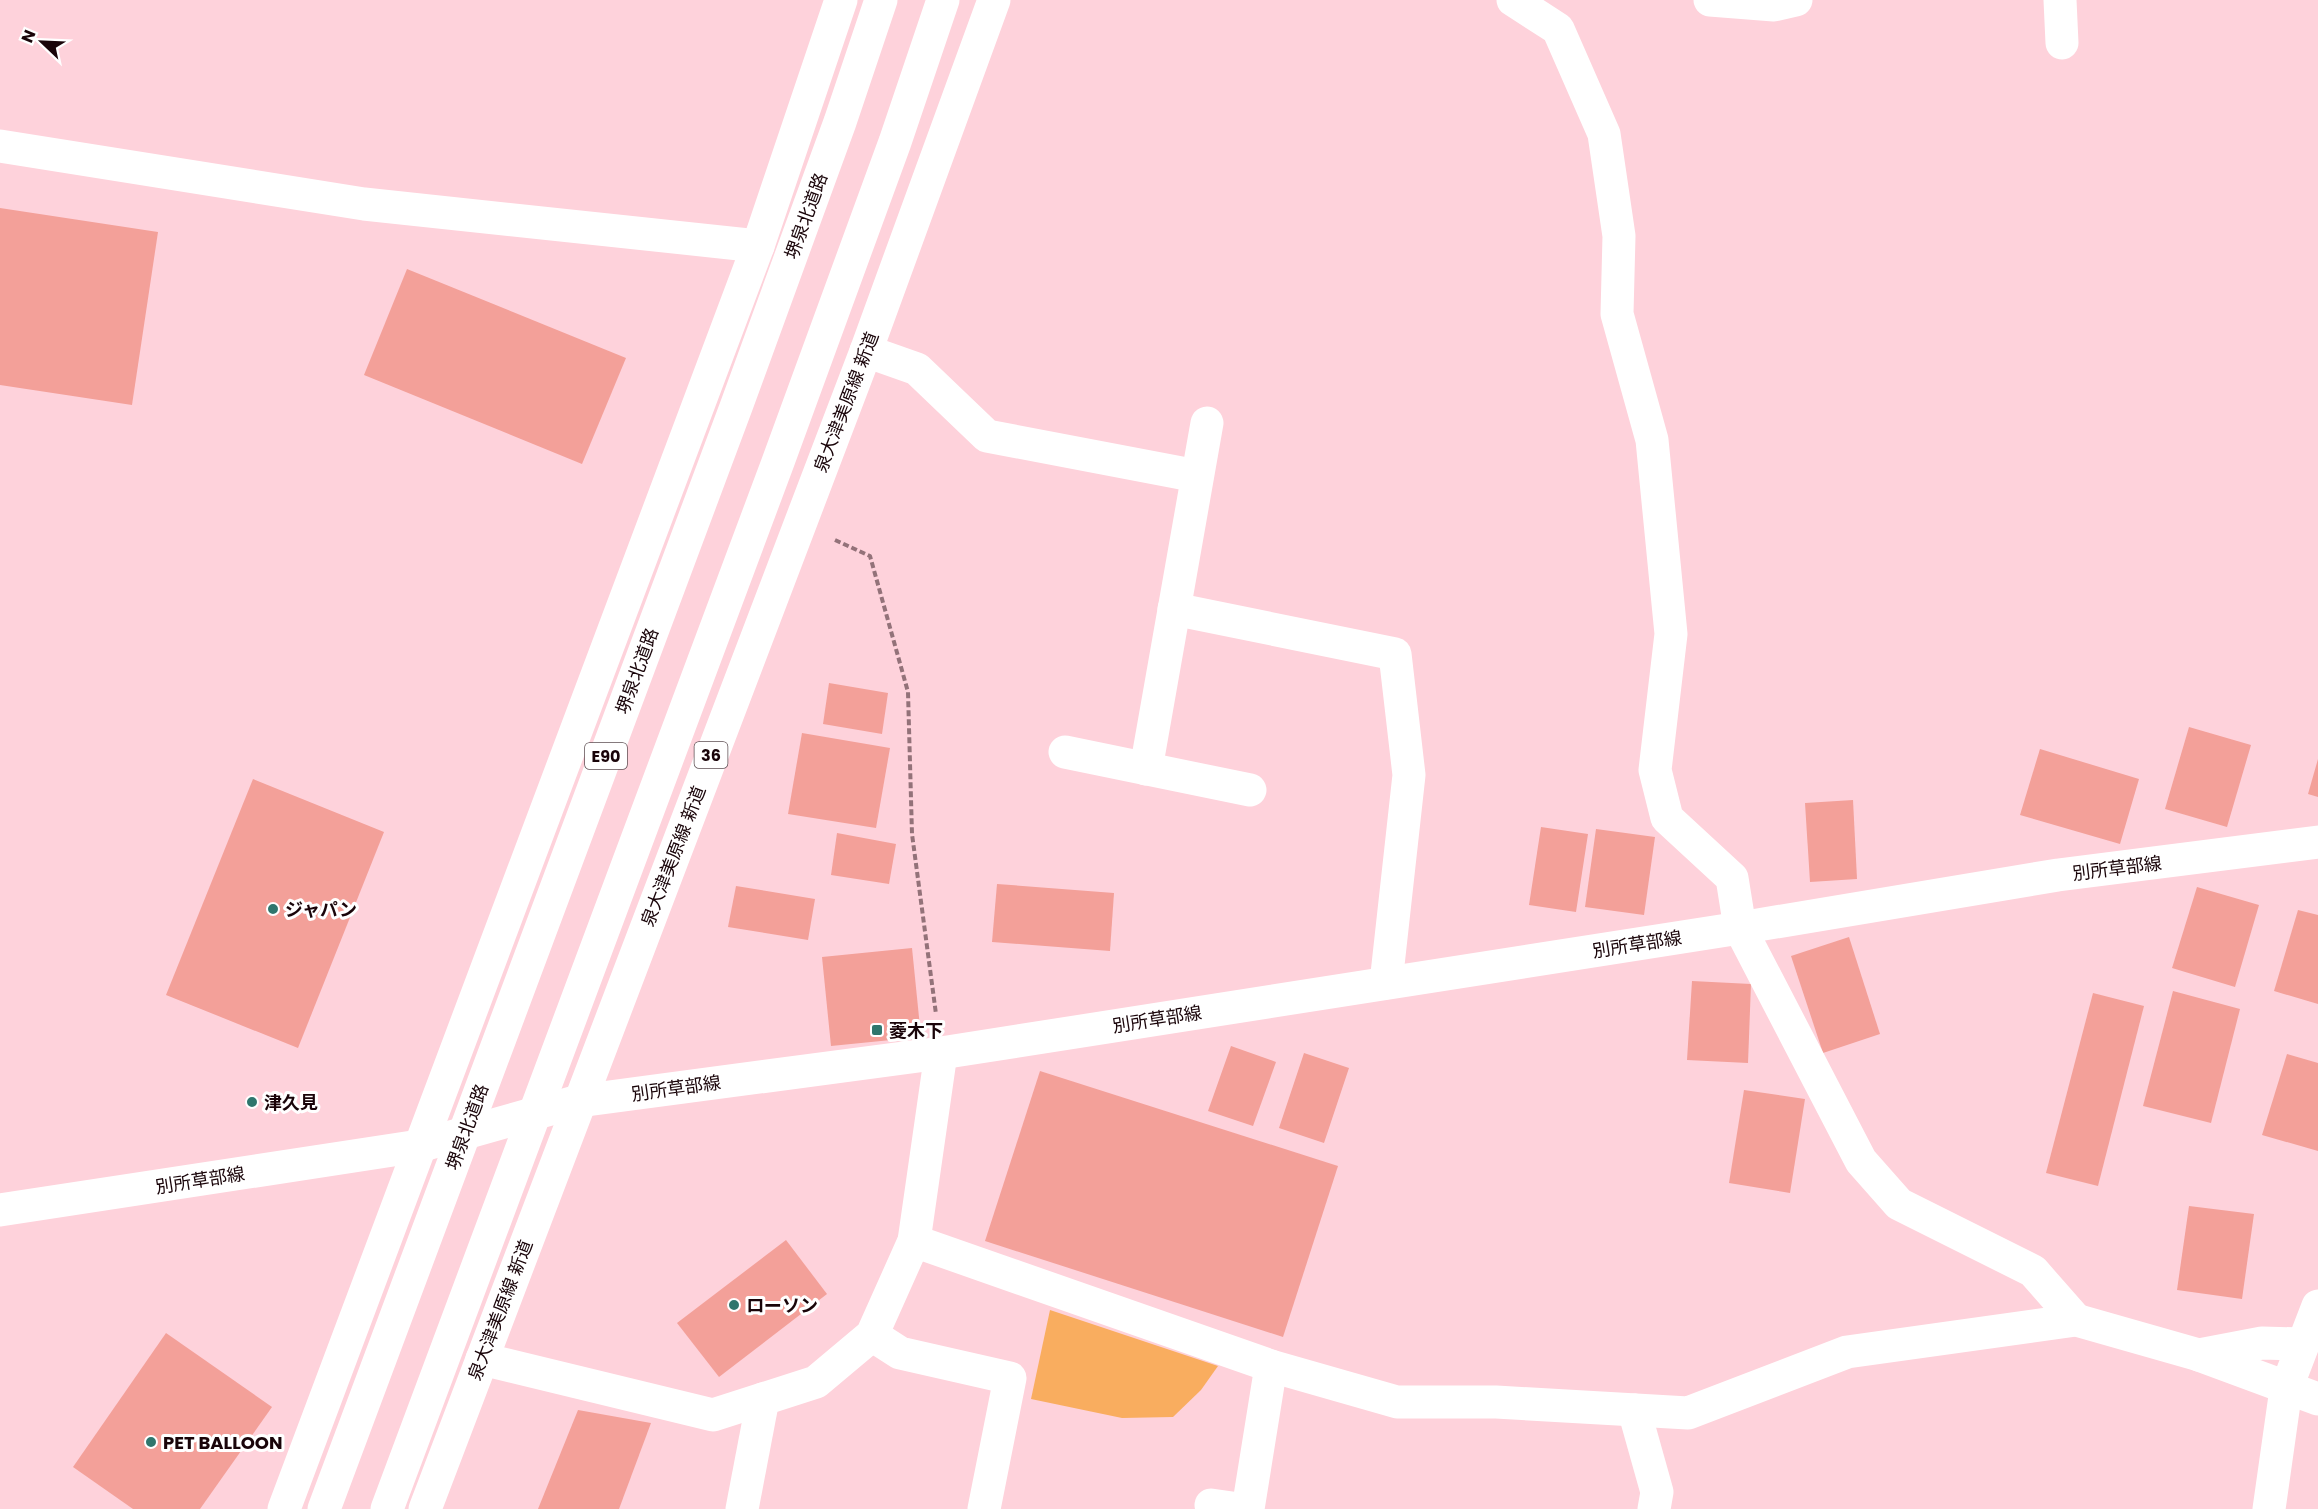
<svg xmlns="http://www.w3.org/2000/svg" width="2318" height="1509" viewBox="0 0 2318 1509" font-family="Poppins,'Noto Sans JP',sans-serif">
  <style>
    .green { fill: #f9ad5f }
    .building { fill: #f3a099 }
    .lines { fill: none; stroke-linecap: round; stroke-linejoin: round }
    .path { stroke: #937279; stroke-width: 4; stroke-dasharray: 6 3; stroke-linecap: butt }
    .street { stroke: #fff; stroke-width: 33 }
    .secondary { stroke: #fff; stroke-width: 33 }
    .primary { stroke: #fff; stroke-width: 33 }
    .highway { stroke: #fff; stroke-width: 33 }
    .poi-dot { fill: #2f766d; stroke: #fff; stroke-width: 2 }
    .labels { text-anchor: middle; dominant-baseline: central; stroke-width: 6; stroke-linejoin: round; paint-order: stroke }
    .shield { fill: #fff; stroke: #5e4f53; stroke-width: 1.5 }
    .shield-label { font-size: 16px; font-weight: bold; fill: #190409 }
    .street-label { font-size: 18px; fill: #190409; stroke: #fff }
    .poi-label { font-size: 18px; font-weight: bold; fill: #190409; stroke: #fff; text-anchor: start }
  </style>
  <rect width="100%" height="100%" fill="#fed2db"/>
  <path class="green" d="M1050 1310 1218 1366 1201 1390 1173 1417 1122 1418 1031 1399Z"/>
  <g class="building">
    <path d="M0 208 158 232 132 405 0 385Z"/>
    <path d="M407 269 626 358 582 464 364 375Z"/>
    <path d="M829 683 888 693 882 734 823 724Z"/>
    <path d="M2189 727 2251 745 2227 827 2165 809Z"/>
    <path d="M802 733 890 748 876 828 788 814Z"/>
    <path d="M2040 749 2139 779 2120 844 2020 815Z"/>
    <path d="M2318 759V797L2308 794Z"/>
    <path d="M253 779 384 832 298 1048 166 995Z"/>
    <path d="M1853 800 1857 879 1810 882 1805 803Z"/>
    <path d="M1541 827 1588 834 1576 912 1529 905Z"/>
    <path d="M1596 829 1655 837 1644 915 1585 907Z"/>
    <path d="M837 833 896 844 889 884 831 875Z"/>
    <path d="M997 884 1114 893 1110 951 992 942Z"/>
    <path d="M736 886 815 899 808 940 728 927Z"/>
    <path d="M2197 887 2259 905 2235 987 2172 968Z"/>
    <path d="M2298 910 2318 915V1004L2274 991Z"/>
    <path d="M1849 937 1880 1034 1823 1053 1791 956Z"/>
    <path d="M912 948 921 1037 831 1046 822 957Z"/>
    <path d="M1692 981 1751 984 1748 1063 1687 1060Z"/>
    <path d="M2173 991 2240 1009 2211 1123 2143 1106Z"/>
    <path d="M2093 993 2144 1006 2098 1186 2046 1173Z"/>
    <path d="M1231 1046 1276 1062 1253 1126 1208 1111Z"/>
    <path d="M1304 1053 1349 1068 1324 1143 1279 1128Z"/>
    <path d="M2287 1054 2318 1063V1151L2262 1135Z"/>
    <path d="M1040 1071 1338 1166 1283 1337 985 1241Z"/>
    <path d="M1744 1090 1805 1099 1790 1193 1729 1183Z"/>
    <path d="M2189 1206 2254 1214 2242 1299 2177 1290Z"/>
    <path d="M786 1240 827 1294 719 1377 677 1323Z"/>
    <path d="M166 1333 272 1407 200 1509H133L73 1467Z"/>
    <path d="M578 1410 651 1423 619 1509H538Z"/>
  </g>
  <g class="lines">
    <path class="path" d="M835 540 870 556 908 692 912 834 936 1014"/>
    <g class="street">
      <path d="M1513 0 1558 29 1604 134 1619 236 1617 314 1652 440 1671 634 1655 770 1667 818 1732 878 1740 928 1861 1161 1899 1204 2033 1271 2076 1320"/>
      <path d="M1710 0 1774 5 1796 0"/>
      <path d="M2060 0 2062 43"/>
      <path d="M866 351 917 369 987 436 1197 476"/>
      <path d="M1174 609 1395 654 1409 775 1386 983"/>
      <path d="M1065 752 1250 790"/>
      <path d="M1146 769 1207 423"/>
      <path d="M914 1241 1271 1366 1397 1402H1496L1688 1413 1847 1352 2076 1320 2199 1355 2318 1399"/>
      <path d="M872 1335 900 1353 1010 1378 984 1509"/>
      <path d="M2199 1355 2262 1343 2303 1344"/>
      <path d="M482 1359 713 1415 816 1382 872 1335 914 1241 941 1053"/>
      <path d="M1634 1410 1657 1492 1654 1509"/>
      <path d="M1211 1505 1239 1509"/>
      <path d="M742 1509 763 1399"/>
      <path d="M1248 1509 1271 1366"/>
      <path d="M2269 1509 2286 1389 2318 1306"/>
    </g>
    <g class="secondary">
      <path d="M0 146 364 204 758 246"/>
      <path d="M0 1210 419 1146 579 1101 941 1053 1740 928 2058 875 2318 842"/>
    </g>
    <g class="primary">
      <path d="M284 1509 758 246 841 0"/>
      <path d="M425 1509 866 351 994 0"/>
    </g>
    <g class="highway">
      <path d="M324 1509 736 407 840 122 881 0"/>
      <path d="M387 1509 778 462 895 142 943 0"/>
    </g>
  </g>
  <g class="poi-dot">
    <circle cx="273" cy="909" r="6"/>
    <rect x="871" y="1024" width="12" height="12" rx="3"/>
    <circle cx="252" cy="1102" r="6"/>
    <circle cx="734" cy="1305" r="6"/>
    <circle cx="151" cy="1442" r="6"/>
  </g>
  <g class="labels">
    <g class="shield">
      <rect x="694.5" y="742" width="33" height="26" rx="4.5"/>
      <rect x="585" y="743" width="42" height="26" rx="4.5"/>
    </g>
    <g class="shield-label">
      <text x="711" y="755">36</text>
      <text x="606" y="756">E90</text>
    </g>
    <g class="street-label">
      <text transform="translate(806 216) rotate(-70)">堺泉北道路</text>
      <text transform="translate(846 402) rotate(-69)">泉大津美原線 新道</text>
      <text transform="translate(637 671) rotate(-70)">堺泉北道路</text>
      <text transform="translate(673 856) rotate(-69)">泉大津美原線 新道</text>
      <text transform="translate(2117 868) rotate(-7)">別所草部線</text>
      <text transform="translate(1637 944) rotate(-9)">別所草部線</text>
      <text transform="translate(1157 1019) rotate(-9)">別所草部線</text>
      <text transform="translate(676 1088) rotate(-8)">別所草部線</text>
      <text transform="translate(467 1127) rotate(-70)">堺泉北道路</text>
      <text transform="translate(200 1180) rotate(-9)">別所草部線</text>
      <text transform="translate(500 1310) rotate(-69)">泉大津美原線 新道</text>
    </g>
    <g class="poi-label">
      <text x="285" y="909">ジャパン</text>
      <text x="889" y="1030">菱木下</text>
      <text x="264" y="1102">津久見</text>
      <text x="746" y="1305">ローソン</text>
      <text x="163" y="1442">PET BALLOON</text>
    </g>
  </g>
  <g transform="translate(42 42) rotate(293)" stroke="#ffffff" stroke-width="4.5" paint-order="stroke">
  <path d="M0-4.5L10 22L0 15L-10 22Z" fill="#190409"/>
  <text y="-9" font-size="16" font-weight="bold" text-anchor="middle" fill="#190409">N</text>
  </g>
</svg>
